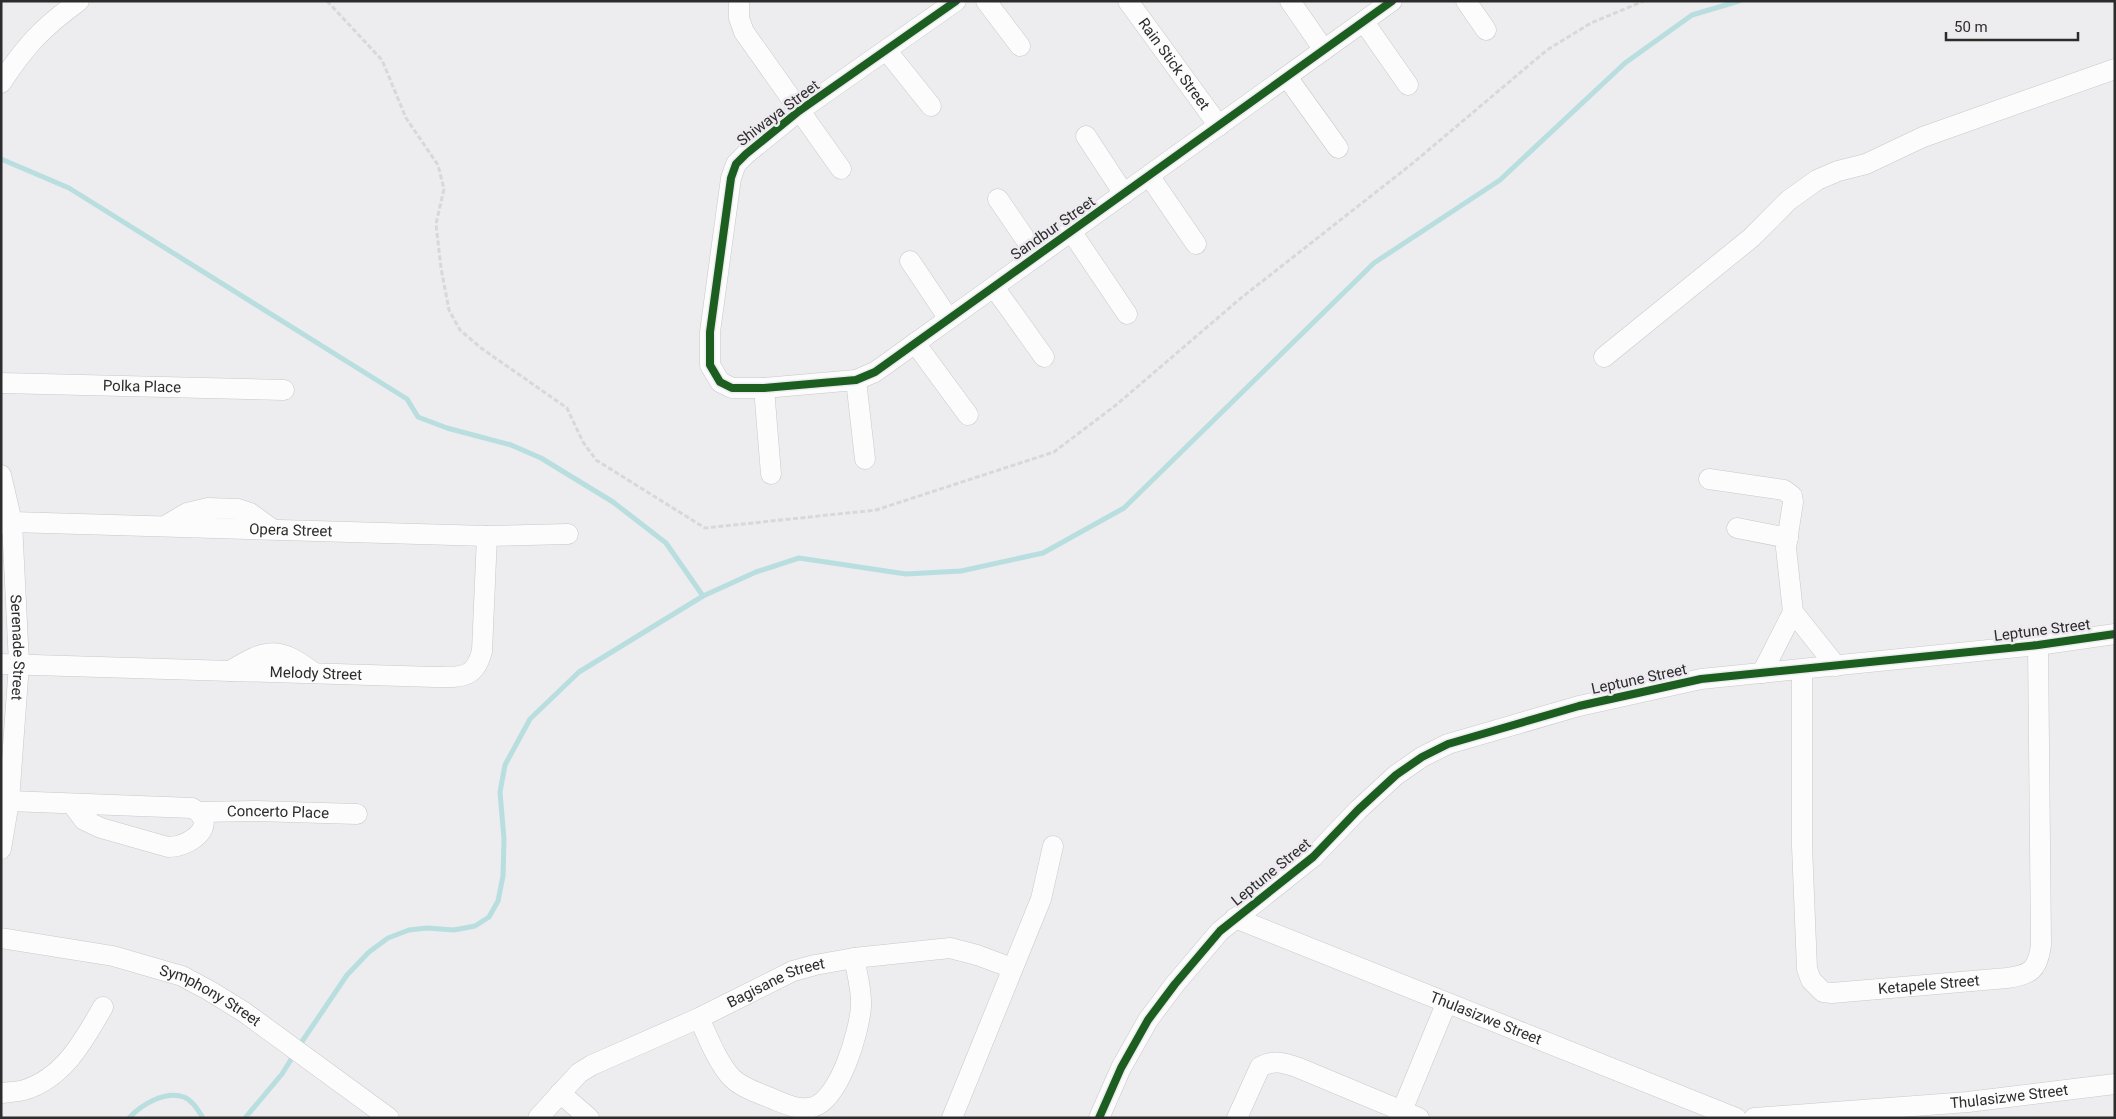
<svg xmlns="http://www.w3.org/2000/svg" width="2116" height="1119" viewBox="0 0 2116 1119" font-family="Roboto,sans-serif">
  <style>
    .lines { fill: none; stroke-linecap: round; stroke-linejoin: round }
    .stream { stroke: #b8dee0; stroke-width: 5 }
    .minor-casing { stroke: #c9c8ca; stroke-width: 21 }
    .path { stroke: #d9d8d9; stroke-width: 3; stroke-dasharray: 5 2.5; stroke-linecap: butt }
    .minor { stroke: #fcfcfc; stroke-width: 20 }
    .cycleway-casing { stroke: #edebef; stroke-width: 11 }
    .cycleway { stroke: #1b5e20; stroke-width: 8 }
    .labels { text-anchor: middle; dominant-baseline: central; stroke-width: 5; stroke-linejoin: round; paint-order: stroke }
    .street-label { font-size: 15px; fill: #2d2c2d; stroke: #edebef }
  </style>
  <rect width="100%" height="100%" fill="#edecee"/>
  <g class="lines">
    <g class="stream">
      <path d="M1 159 69 188 407 399 418 417 447 428 511 445 541 458 613 502 666 543 703 596"/>
      <path d="M299 1046 347 975 369 952 388 938 409 930 427 928 454 930 475 926 489 917 498 901 503 876 504 839 500 792 505 765 530 719 579 672 703 596 756 572 799 558 906 574 961 571 1043 553 1124 508 1374 263 1500 180 1625 63 1692 15 1739 1"/>
      <path d="M129 1118C141 1105 165 1090 184 1097 193 1101 198 1110 203 1118"/>
      <path d="M245 1118 282 1074 295 1053"/>
    </g>
    <defs>
      <g id="minor">
        <path d="M739 1V18L744 32 841 169"/>
        <path d="M956 1 799 111 746 154 736 164 731 178 710 332V365L720 382 732 388H764L856 380 875 372 1392 1"/>
        <path d="M986 1 1020 46"/>
        <path id="s1" d="M1128 1 1219 126"/>
        <path d="M1290 1 1324 50"/>
        <path d="M1466 1 1486 30"/>
        <path d="M1364 22 1408 85"/>
        <path d="M887 51 931 106"/>
        <path d="M1287 77 1338 148"/>
        <path d="M1 83C26 45 42 28 79 1"/>
        <path d="M1086 136 1124 194"/>
        <path d="M1150 177 1196 244"/>
        <path d="M998 199 1037 256"/>
        <path d="M1071 231 1127 314"/>
        <path d="M910 261 949 319"/>
        <path d="M994 287 1044 357"/>
        <path d="M915 343 968 415"/>
        <path d="M1604 357 1751 238 1789 200 1817 180 1838 171 1866 164 1923 137 2115 69"/>
        <path d="M856 380 865 459"/>
        <path id="s2" d="M1 383 284 390"/>
        <path d="M764 388 771 474"/>
        <path id="s3" d="M1 475 12 522 19 664 9 801 1 849"/>
        <path d="M1709 479 1784 490 1792 496 1793 502 1786 548 1793 612 1836 666"/>
        <path id="s4" d="M1 524 12 522 487 536 568 534"/>
        <path d="M165 526 187 513 208 508 238 509 250 513 272 529"/>
        <path d="M1737 528 1788 538"/>
        <path id="s5" d="M1 664 435 677C461 677 475 679 482 651L487 536"/>
        <path id="s6" d="M1802 670V846L1807 969 1811 980 1823 992 1832 993 2007 978C2031 975 2038 969 2041 945L2038 645"/>
        <path d="M230 671C267 648 279 646 314 673"/>
        <path d="M1762 673 1793 612"/>
        <path d="M9 801 192 808C220 823 192 847 168 847L101 828 84 820 73 805"/>
        <path id="s7" d="M199 812 256 811 357 814"/>
        <path id="s8" d="M1235 918 1736 1118"/>
        <path id="s9" d="M1 938 113 956 182 976 210 991 244 1012 389 1118"/>
        <path d="M699 1018C708 1037 717 1062 732 1078 742 1088 759 1093 773 1099 785 1104 799 1111 813 1107 840 1099 859 1032 861 1007 862 990 857 974 854 958"/>
        <path d="M1 1093C9 1092 17 1092 24 1090 64 1078 84 1040 103 1007"/>
        <path d="M560 1093 589 1118"/>
        <path id="s10" d="M538 1118 579 1073 592 1065 699 1018 793 971 815 965 854 958 950 948 977 955 1012 968"/>
        <path d="M952 1118 1041 899 1053 846"/>
        <path d="M1099 1118 1121 1068 1148 1020 1175 984 1220 931 1313 857 1358 810 1396 775 1422 757 1448 744 1579 706 1701 679 2038 645 2115 634"/>
        <path d="M1237 1118 1260 1067C1274 1059 1285 1063 1299 1068L1419 1118"/>
        <path d="M1399 1118 1446 1004"/>
        <path id="s11" d="M1754 1118 1968 1102 2115 1084"/>
      </g>
    </defs>
    <use href="#minor" class="minor-casing"/>
    <path class="path" d="M327 1 382 60 406 118 438 165 444 189 436 224 441 268 449 310 460 330 481 348 567 408 583 442 596 460 705 528 876 510 1054 452 1116 405 1241 298 1413 163 1547 50 1591 23 1644 1"/>
    <use href="#minor" class="minor"/>
    <defs>
      <g id="cycleway">
        <path d="M956 1 799 111 746 154 736 164 731 178 710 332V365L720 382 732 388H764L856 380 875 372 1392 1"/>
        <path d="M1099 1118 1121 1068 1148 1020 1175 984 1220 931 1313 857 1358 810 1396 775 1422 757 1448 744 1579 706 1701 679 2038 645 2115 634"/>
      </g>
    </defs>
    <use href="#cycleway" class="cycleway-casing"/>
    <use href="#cycleway" class="cycleway"/>
  </g>
  <g class="labels">
    <g class="street-label">
      <text stroke="none"><textPath href="#s1" startOffset="78">Rain Stick Street</textPath></text>
      <text transform="translate(778 113) rotate(-37)">Shiwaya Street</text>
      <text transform="translate(1053 228) rotate(-35)">Sandbur Street</text>
      <text stroke="none"><textPath href="#s2" startOffset="141">Polka Place</textPath></text>
      <text stroke="none"><textPath href="#s4" startOffset="290">Opera Street</textPath></text>
      <text transform="translate(2042 630) rotate(-7)">Leptune Street</text>
      <text stroke="none"><textPath href="#s3" startOffset="174">Serenade Street</textPath></text>
      <text stroke="none"><textPath href="#s5" startOffset="315">Melody Street</textPath></text>
      <text transform="translate(1639 679) rotate(-12)">Leptune Street</text>
      <text stroke="none"><textPath href="#s7" startOffset="79">Concerto Place</textPath></text>
      <text transform="translate(1271 872) rotate(-39)">Leptune Street</text>
      <text stroke="none"><textPath href="#s10" startOffset="278">Bagisane Street</textPath></text>
      <text stroke="none"><textPath href="#s6" startOffset="434">Ketapele Street</textPath></text>
      <text stroke="none"><textPath href="#s9" startOffset="219">Symphony Street</textPath></text>
      <text stroke="none"><textPath href="#s8" startOffset="270">Thulasizwe Street</textPath></text>
      <text stroke="none"><textPath href="#s11" startOffset="256">Thulasizwe Street</textPath></text>
    </g>
  </g>
  <rect width="2116" height="1119" fill="none" stroke="#2d2c2d" stroke-width="5"/>
  <path d="M1946 32v8h132v-8" fill="none" stroke="#2d2c2d" stroke-width="2.5"/>
  <text x="1954" y="32" font-size="15" fill="#2d2c2d" stroke="#edebef" stroke-width="4" paint-order="stroke">50 m</text>
</svg>
